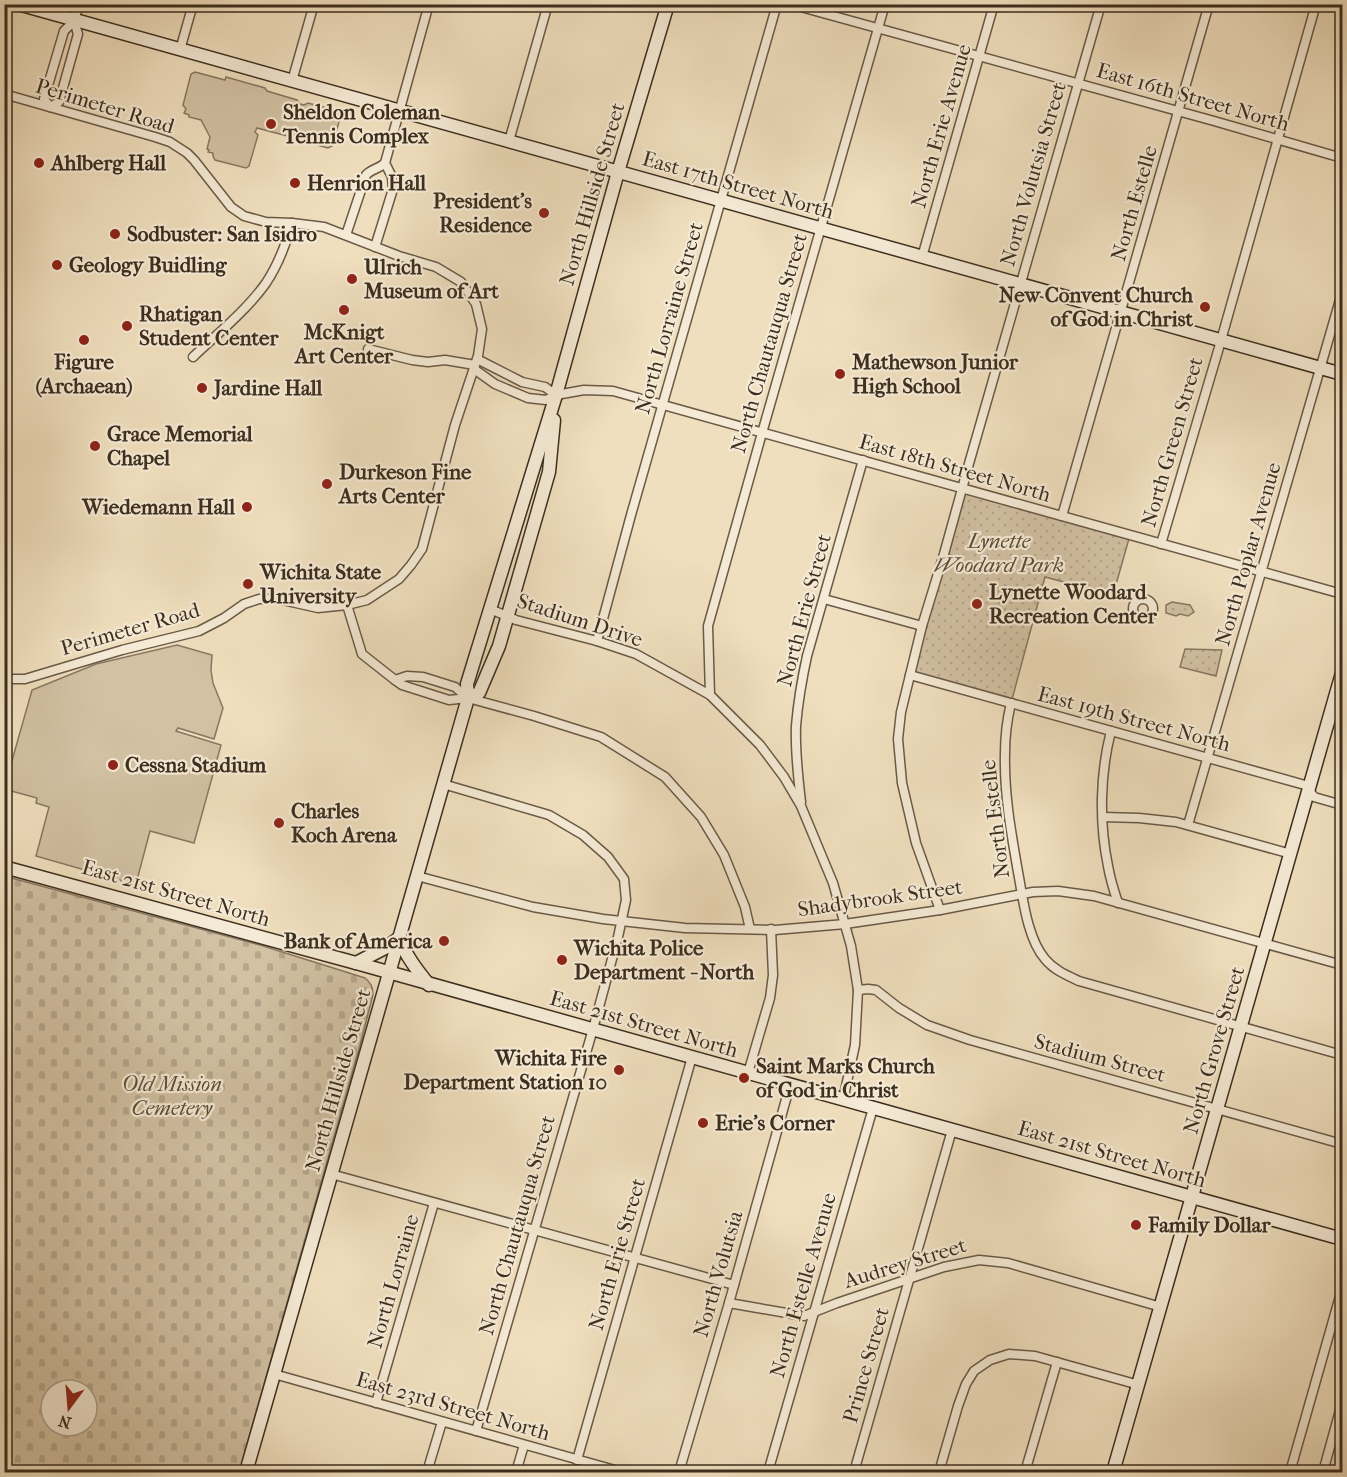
<svg xmlns="http://www.w3.org/2000/svg" width="1347" height="1477" viewBox="0 0 1347 1477" font-family="'IM FELL French Canon',serif">
  <style>
    .grass { fill: #d2c1a3; stroke: #887861; stroke-width: 1.5 }
    .cemetery { fill: url(#cemetery-stones); stroke: #887861; stroke-width: 1.5; fill-rule: evenodd }
    .park { fill: url(#park-dots); stroke: #887861; stroke-width: 1.5 }
    .lines { fill: none; stroke-linecap: round; stroke-linejoin: round }
    .street-casing { stroke: #6a5a47; stroke-width: 11 }
    .secondary-casing { stroke: #3d2e1f; stroke-width: 15 }
    .street { stroke: #f5ead5; stroke-width: 8 }
    .secondary { stroke: #f5ead5; stroke-width: 12 }
    .poi-dot { fill: #8f2418; stroke: #f5ead5; stroke-width: 2 }
    .labels { text-anchor: middle; dominant-baseline: central; stroke-width: 4.5; stroke-linejoin: round; paint-order: stroke }
    .street-label { font-size: 21px; fill: #3d2e1f; stroke: #f5ead5 }
    .poi-label { font-size: 21px; font-weight: bold; fill: #3d2e1f; stroke: #f5ead5; text-anchor: start }
    .park-label { font-size: 21px; font-style: italic; fill: #5b4b39; stroke: #f5ead5 }
  </style>
  <defs>
    <pattern id="cemetery-stones" width="16" height="16" patternUnits="userSpaceOnUse" patternTransform="scale(1.5)"><rect width="16" height="16" fill="#d2c1a3"/><path d="M2 7V4a2 2 0 0 1 4 0v3zM10 15v-3a2 2 0 0 1 4 0v3z" fill="#b5a68c"/></pattern>
    <pattern id="park-dots" width="8" height="8" patternUnits="userSpaceOnUse" patternTransform="scale(1.5)"><rect width="8" height="8" fill="#d2c1a3"/><path d="M2 2h.1M6 6h.1" fill="none" stroke="#b5a68c" stroke-width="1.8" stroke-linecap="round"/></pattern>
  </defs>
  <rect width="100%" height="100%" fill="#f0dfbe"/>
  <filter id="stains"><feTurbulence type="fractalNoise" baseFrequency=".00333" numOctaves="4"/><feColorMatrix values="0 0 0 0 .2 0 0 0 0 .09 0 0 0 0 .02 0 0 0 .5 -.17"/></filter>
  <radialGradient id="worn" r=".72"><stop offset=".6" stop-color="#630" stop-opacity="0"/><stop offset="1" stop-color="#630" stop-opacity=".3"/></radialGradient>
  <g class="grass">
    <path d="M195 72 225 80 226 77 265 88 267 91 297 100 300 104 304 105 308 103 339 111 341 115 332 146 328 148 298 140 296 135 291 134 287 136 257 128 255 132 258 135 249 166 246 168 215 160 213 156V153L208 152 209 150 207 149 210 137 201 120 189 117V115L184 113 186 109 183 105 191 74Z"/>
    <path d="M177 645 212 655 211 670 213 683 223 708 214 739 178 728 176 731 221 745 194 843 150 831 137 880 130 883 36 856 49 807 36 803 37 798 4 789 32 690 96 664Z"/>
  </g>
  <path class="cemetery" d="M4 876 260 945 365 978C371 983 373 987 373 995L359 1049 239 1472H5ZM51 1390H87V1426H51Z"/>
  <g class="park">
    <path d="M962 488 1130 535 1113 595 1045 577 1011 703 910 675Z"/>
    <path d="M1172 602 1190 605 1194 612 1188 616 1180 614 1176 616 1166 613V605Z"/>
    <path d="M1185 649 1222 650 1216 676 1180 667Z"/>
  </g>
  <g class="lines">
    <defs>
      <g id="street">
        <path d="M790 4 1214 121 1342 158"/>
        <path d="M74 21 78 34 59 102 50 107 44 99 64 31 74 21 79 4"/>
        <path d="M180 50 193 4"/>
        <path d="M292 81 314 4"/>
        <path d="M4 94 155 137 170 142 187 153 194 160 231 207 244 216 266 222 292 223 324 227 399 256 436 267 461 282 476 304 482 329 478 356 455 425 422 549 411 565 399 579 367 600 347 605 318 608 278 599H259L244 604 224 618 199 631 122 650 25 679H4"/>
        <path d="M509 141 548 4"/>
        <path d="M346 235 366 175C371 169 379 169 385 163L429 4"/>
        <path d="M375 247 393 189 392 177 385 163"/>
        <path d="M922 257 994 4"/>
        <path d="M368 349 412 360 428 362 445 360 475 365"/>
        <path d="M193 357C217 334 247 310 266 283 278 265 286 244 292 223"/>
        <path d="M477 359 522 382 545 387 556 395"/>
        <path d="M474 369 495 384 528 398 546 400 556 395 584 390 613 391 1342 594"/>
        <path d="M1062 516 1209 4"/>
        <path d="M1161 544 1218 351 1316 4"/>
        <circle cx="1143" cy="609" r="10"/>
        <path d="M824 599 922 626"/>
        <path d="M347 605 362 654 395 680"/>
        <path d="M490 609 516 620 597 641 636 654 710 695 760 745 784 777 801 806 833 883 851 946 858 990 855 1045 843 1100"/>
        <path d="M597 641 631 515 777 4"/>
        <path d="M910 675 1305 785 1314 797 1342 805"/>
        <path d="M710 695 708 626 762 433 885 4"/>
        <path d="M468 698 455 687 423 677 407 676 395 680 402 685 449 700 468 698 534 716 601 737 665 777 701 817 724 855 745 907 750 929"/>
        <path d="M1011 703C1007 720 1005 736 1005 753 1004 794 1011 832 1018 872 1023 898 1027 938 1045 959 1054 970 1066 975 1079 981L1342 1055"/>
        <path d="M1111 731C1100 774 1099 822 1108 866 1110 878 1114 891 1118 903"/>
        <path d="M443 784 549 815 583 835 608 857 624 879 626 900 618 937 593 1029 476 1431"/>
        <path d="M801 802C798 777 795 752 796 726 798 702 802 679 807 656L863 460"/>
        <path d="M1103 817 1139 818 1176 822 1291 854"/>
        <path d="M1188 825 1342 293"/>
        <path d="M417 876 533 907 603 919 685 928 775 930 845 924 940 910 1033 892 1058 891 1094 896 1342 965"/>
        <path d="M940 910 916 843 902 783 898 739 901 712 922 626 944 554 970 460 1101 4"/>
        <path d="M858 990 868 989 876 990 899 1008 927 1025 970 1040 1342 1144"/>
        <path d="M748 1073 770 998 773 975 771 929"/>
        <path d="M331 1174 734 1285"/>
        <path d="M729 1303 804 1316 837 1303 944 1267 979 1260 1008 1263 1161 1307"/>
        <path d="M274 1374 622 1472"/>
        <path d="M376 1403 434 1203"/>
        <path d="M577 1460 692 1057"/>
        <path d="M427 1472 442 1422"/>
        <path d="M516 1472 524 1445"/>
        <path d="M679 1472 729 1303 790 1085"/>
        <path d="M768 1472 873 1108"/>
        <path d="M854 1472 952 1130"/>
        <path d="M939 1472 958 1406 966 1384 974 1371 990 1360 1009 1354 1035 1356 1139 1385"/>
        <path d="M1025 1472 1057 1362"/>
        <path d="M1290 1472 1342 1289"/>
        <path d="M1323 1472 1342 1403"/>
      </g>
      <g id="secondary">
        <path d="M18 4 1342 374"/>
        <path d="M468 698 479 693 499 646 549 472 554 420"/>
        <path d="M4 867 356 963 1342 1239"/>
        <path d="M356 963 385 948 399 938C406 956 417 970 429 985"/>
        <path d="M246 1472 468 698 467 684 556 395 618 172 668 4"/>
        <path d="M1113 1472 1342 673"/>
      </g>
    </defs>
    <use href="#street" class="street-casing"/>
    <use href="#secondary" class="secondary-casing"/>
    <use href="#street" class="street"/>
    <use href="#secondary" class="secondary"/>
  </g>
  <g class="poi-dot">
    <circle cx="271" cy="124" r="6"/>
    <circle cx="39" cy="163" r="6"/>
    <circle cx="295" cy="183" r="6"/>
    <circle cx="544" cy="213" r="6"/>
    <circle cx="115" cy="234" r="6"/>
    <circle cx="57" cy="265" r="6"/>
    <circle cx="352" cy="279" r="6"/>
    <circle cx="1205" cy="307" r="6"/>
    <circle cx="344" cy="310" r="6"/>
    <circle cx="127" cy="326" r="6"/>
    <circle cx="84" cy="340" r="6"/>
    <circle cx="840" cy="374" r="6"/>
    <circle cx="202" cy="388" r="6"/>
    <circle cx="95" cy="446" r="6"/>
    <circle cx="327" cy="484" r="6"/>
    <circle cx="247" cy="507" r="6"/>
    <circle cx="248" cy="584" r="6"/>
    <circle cx="977" cy="604" r="6"/>
    <circle cx="113" cy="765" r="6"/>
    <circle cx="279" cy="823" r="6"/>
    <circle cx="444" cy="941" r="6"/>
    <circle cx="562" cy="960" r="6"/>
    <circle cx="619" cy="1070" r="6"/>
    <circle cx="744" cy="1078" r="6"/>
    <circle cx="703" cy="1123" r="6"/>
    <circle cx="1136" cy="1225" r="6"/>
  </g>
  <g class="labels">
    <g class="street-label">
      <text transform="translate(1193 97) rotate(16)">East 16th Street North</text>
      <text transform="translate(105 106) rotate(17)">Perimeter Road</text>
      <text transform="translate(941 126) rotate(-74)">North Erie Avenue</text>
      <text transform="translate(1033 174) rotate(-74)">North Volutsia Street</text>
      <text transform="translate(738 185) rotate(16)">East 17th Street North</text>
      <text transform="translate(592 194) rotate(-74)">North Hillside Street</text>
      <text transform="translate(1134 203) rotate(-74)">North Estelle</text>
      <text transform="translate(669 318) rotate(-74)">North Lorraine Street</text>
      <text transform="translate(769 343) rotate(-74)">North Chautauqua Street</text>
      <text transform="translate(1172 442) rotate(-74)">North Green Street</text>
      <text transform="translate(955 468) rotate(16)">East 18th Street North</text>
      <text transform="translate(1248 554) rotate(-74)">North Poplar Avenue</text>
      <text transform="translate(804 610) rotate(-75)">North Erie Street</text>
      <text transform="translate(580 620) rotate(18)">Stadium Drive</text>
      <text transform="translate(130 629) rotate(-16)">Perimeter Road</text>
      <text transform="translate(1134 719) rotate(15)">East 19th Street North</text>
      <text transform="translate(995 819) rotate(-97)">North Estelle</text>
      <text transform="translate(176 893) rotate(16)">East 21st Street North</text>
      <text transform="translate(880 898) rotate(-8)">Shadybrook Street</text>
      <text transform="translate(644 1024) rotate(16)">East 21st Street North</text>
      <text transform="translate(1214 1050) rotate(-74)">North Grove Street</text>
      <text transform="translate(1100 1058) rotate(15)">Stadium Street</text>
      <text transform="translate(338 1080) rotate(-74)">North Hillside Street</text>
      <text transform="translate(1112 1154) rotate(16)">East 21st Street North</text>
      <text transform="translate(517 1225) rotate(-74)">North Chautauqua Street</text>
      <text transform="translate(617 1254) rotate(-74)">North Erie Street</text>
      <text transform="translate(905 1263) rotate(-17)">Audrey Street</text>
      <text transform="translate(718 1274) rotate(-74)">North Volutsia</text>
      <text transform="translate(393 1281) rotate(-74)">North Lorraine</text>
      <text transform="translate(803 1285) rotate(-74)">North Estelle Avenue</text>
      <text transform="translate(866 1365) rotate(-74)">Prince Street</text>
      <text transform="translate(453 1406) rotate(16)">East 23rd Street North</text>
    </g>
    <g class="poi-label">
      <text x="283" y="112">Sheldon Coleman<tspan x="283" dy="24">Tennis Complex</tspan></text>
      <text x="51" y="163">Ahlberg Hall</text>
      <text x="307" y="183">Henrion Hall</text>
      <text x="532" y="201" text-anchor="end">President's<tspan x="532" dy="24">Residence</tspan></text>
      <text x="127" y="234">Sodbuster: San Isidro</text>
      <text x="69" y="265">Geology Buidling</text>
      <text x="364" y="267">Ulrich<tspan x="364" dy="24">Museum of Art</tspan></text>
      <text x="1193" y="295" text-anchor="end">New Convent Church<tspan x="1193" dy="24">of God in Christ</tspan></text>
      <text x="139" y="314">Rhatigan<tspan x="139" dy="24">Student Center</tspan></text>
      <text x="344" y="332" text-anchor="middle">McKnigt<tspan x="344" dy="24">Art Center</tspan></text>
      <text x="84" y="362" text-anchor="middle">Figure<tspan x="84" dy="24">(Archaean)</tspan></text>
      <text x="852" y="362">Mathewson Junior<tspan x="852" dy="24">High School</tspan></text>
      <text x="214" y="388">Jardine Hall</text>
      <text x="107" y="434">Grace Memorial<tspan x="107" dy="24">Chapel</tspan></text>
      <text x="339" y="472">Durkeson Fine<tspan x="339" dy="24">Arts Center</tspan></text>
      <text x="235" y="507" text-anchor="end">Wiedemann Hall</text>
      <text x="260" y="572">Wichita State<tspan x="260" dy="24">University</tspan></text>
      <text x="989" y="592">Lynette Woodard<tspan x="989" dy="24">Recreation Center</tspan></text>
      <text x="125" y="765">Cessna Stadium</text>
      <text x="291" y="811">Charles<tspan x="291" dy="24">Koch Arena</tspan></text>
      <text x="432" y="941" text-anchor="end">Bank of America</text>
      <text x="574" y="948">Wichita Police<tspan x="574" dy="24">Department - North</tspan></text>
      <text x="607" y="1058" text-anchor="end">Wichita Fire<tspan x="607" dy="24">Department Station 10</tspan></text>
      <text x="756" y="1066">Saint Marks Church<tspan x="756" dy="24">of God in Christ</tspan></text>
      <text x="715" y="1123">Erie's Corner</text>
      <text x="1148" y="1225">Family Dollar</text>
    </g>
    <g class="park-label">
      <text x="999" y="541">Lynette<tspan x="999" dy="24">Woodard Park</tspan></text>
      <text x="172" y="1084">Old Mission<tspan x="172" dy="24">Cemetery</tspan></text>
    </g>
  </g>
  <rect width="1347" height="1477" fill="none" stroke="#f0dfbe" stroke-width="24"/>
  <rect x="6" y="6" width="1335" height="1465" fill="none" stroke="#3d2e1f" stroke-width="3"/>
  <rect x="12" y="12" width="1323" height="1453" fill="none" stroke="#3d2e1f" stroke-width="1.5"/>
  <g transform="translate(69 1408) rotate(196)"><circle r="28" fill="#f5ead5" stroke="#ab9f8c" stroke-width="1.5"/>
  <path d="M0-4.5L10 22L0 15L-10 22Z" fill="#8f2418"/>
  <text y="-9" font-size="16" font-weight="bold" text-anchor="middle" fill="#3d2e1f">N</text>
  </g>
  <rect width="100%" height="100%" filter="url(#stains)"/>
  <rect width="100%" height="100%" fill="url(#worn)"/>
</svg>
